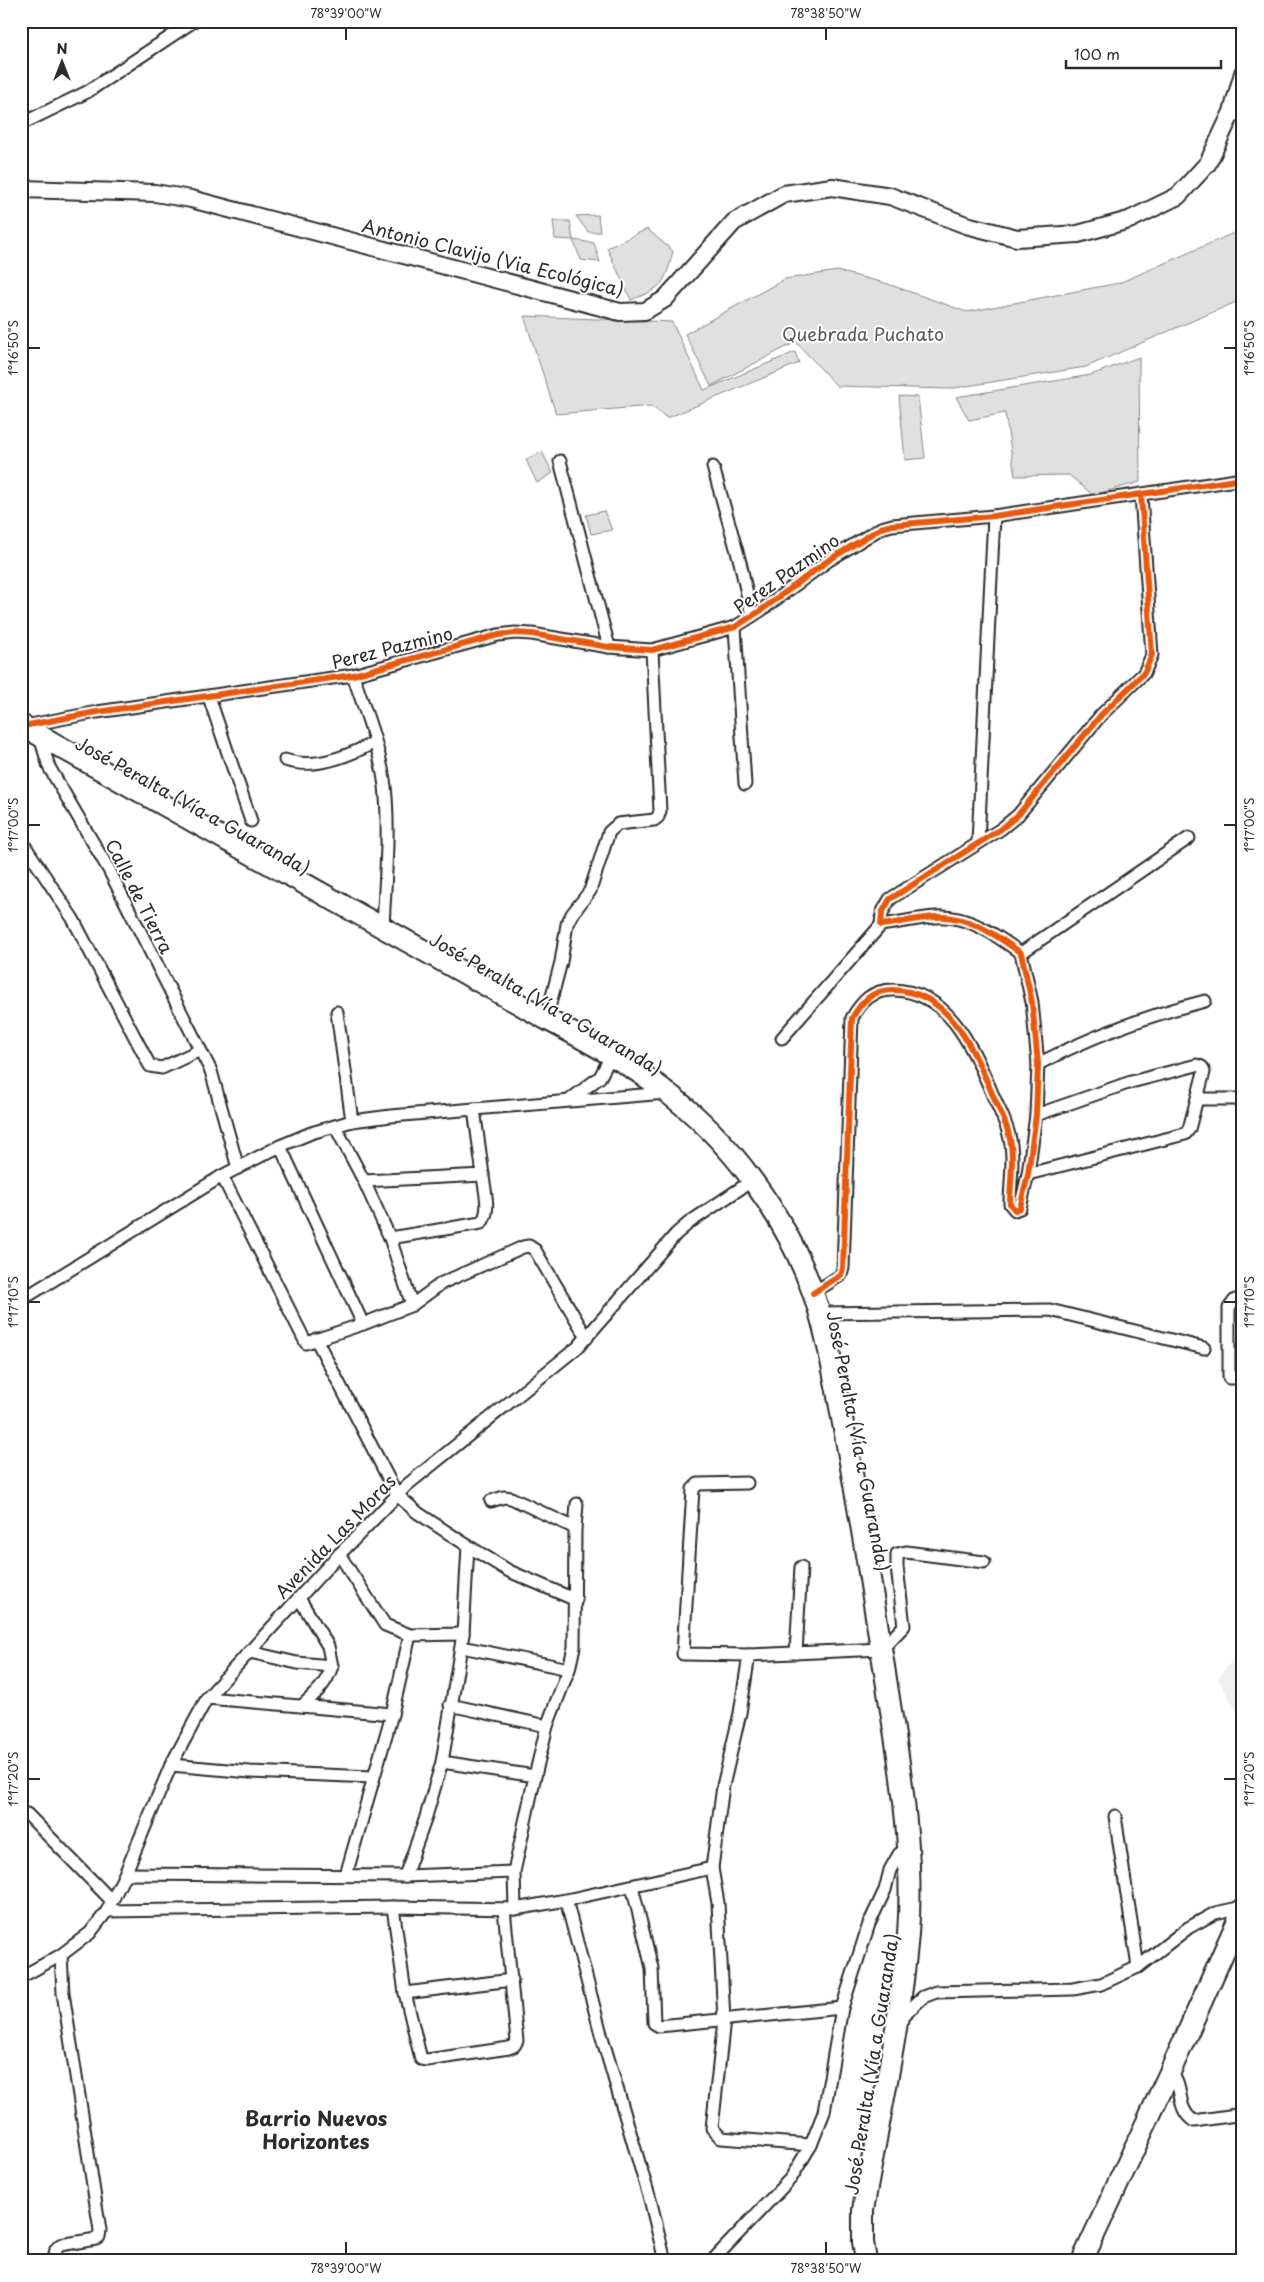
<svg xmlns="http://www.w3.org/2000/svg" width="1264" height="2282" viewBox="0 0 1264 2282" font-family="'Playpen Sans',sans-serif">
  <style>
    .built { fill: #efefef }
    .green { fill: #e0e0e0; stroke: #868686 }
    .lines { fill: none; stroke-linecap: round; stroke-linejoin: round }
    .minor-casing { stroke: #2b2b2b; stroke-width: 15 }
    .secondary-casing { stroke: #2b2b2b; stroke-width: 20 }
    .trunk-casing { stroke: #2b2b2b; stroke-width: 24 }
    .minor { stroke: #fff; stroke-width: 11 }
    .secondary { stroke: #fff; stroke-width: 16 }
    .trunk { stroke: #fff; stroke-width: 20 }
    .cycleway-casing { stroke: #fff; stroke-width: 9 }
    .cycleway { stroke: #e8590c; stroke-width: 6 }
    .ticks { fill: none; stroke: #2b2b2b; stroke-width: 2 }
    .labels { text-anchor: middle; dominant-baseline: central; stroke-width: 4; stroke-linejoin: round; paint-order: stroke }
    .street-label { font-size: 18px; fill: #2b2b2b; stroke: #fff }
    .park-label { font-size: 18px; fill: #585858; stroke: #fff }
    .quarter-label { font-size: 20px; font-weight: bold; fill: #2b2b2b; stroke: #fff }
    .neatline { fill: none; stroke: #2b2b2b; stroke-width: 2 }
    .ticks-label { font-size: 12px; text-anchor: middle; fill: #2b2b2b }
  </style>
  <rect width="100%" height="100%" fill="#fff"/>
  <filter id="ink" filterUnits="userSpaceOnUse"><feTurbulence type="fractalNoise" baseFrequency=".02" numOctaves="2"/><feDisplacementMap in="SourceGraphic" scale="10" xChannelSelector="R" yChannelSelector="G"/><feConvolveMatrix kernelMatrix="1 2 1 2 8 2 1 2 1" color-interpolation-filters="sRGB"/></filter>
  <g filter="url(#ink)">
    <path class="built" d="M1243 1655V1723L1218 1679 1231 1662Z"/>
    <g class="green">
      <path d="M598 215 600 232H588L576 216Z"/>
      <path d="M553 221H570L573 240 594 243 600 262 581 260 573 240 555 239Z"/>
      <path d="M647 229 673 251C665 284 663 288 631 300L607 248Z"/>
      <path d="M1243 229V299L1086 367 948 389 837 386 796 342 711 386 685 334 785 279 837 271 885 283 967 312 1119 283Z"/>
      <path d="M524 316 672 322 704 390 795 352 799 363 667 418 651 406 556 414Z"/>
      <path d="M1139 357 1140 482 1093 495 1069 475 1015 476 1005 413 969 420 956 397 1091 375Z"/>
      <path d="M899 396 918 397 925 458 905 460Z"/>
      <path d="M542 452 553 473 537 483 526 460Z"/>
      <path d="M604 511 612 530 591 534 586 515Z"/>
    </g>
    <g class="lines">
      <defs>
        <g id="minor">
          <path d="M21 124 87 92 194 21"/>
          <path d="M560 461 609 647"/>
          <path d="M713 467 740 562 752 616"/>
          <path d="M735 627 745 784"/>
          <path d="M353 675C365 711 380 748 385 786 390 832 385 881 383 928"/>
          <path d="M209 697 251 821"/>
          <path d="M25 726 97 712 353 675 498 635 515 633 532 634 609 647 652 650 735 627 760 611 829 560 881 528 892 525 994 516 1243 479"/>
          <path d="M40 737 49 767 109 870 211 1071 238 1168"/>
          <path d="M285 760C314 770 349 756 375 742"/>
          <path d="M21 840 73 919 150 1066 162 1068 200 1050"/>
          <path d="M978 842 994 516"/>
          <path d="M1021 953 1189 838"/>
          <path d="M337 1012 352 1121"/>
          <path d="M546 1019 561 962 567 924 572 914 590 891 609 832 618 824 654 820 658 817 660 811 652 650"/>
          <path d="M782 1038 881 925"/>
          <path d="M1038 1064C1090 1037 1149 1015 1205 1001"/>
          <path d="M571 1099 600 1077 612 1054"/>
          <path d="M1197 1099H1243"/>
          <path d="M335 1126 364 1181 483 1175 474 1109"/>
          <path d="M280 1146 363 1324"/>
          <path d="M1028 1174 1185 1134 1189 1129 1204 1072 1202 1067 1197 1065 1131 1082 1036 1115"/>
          <path d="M222 1176 306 1343 363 1324 412 1305"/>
          <path d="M364 1181 390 1238 412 1305 442 1283 523 1247 529 1246 535 1250 587 1338"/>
          <path d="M390 1238 481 1223C492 1211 484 1190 483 1175"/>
          <path d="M813 1293 841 1275 843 1268 852 1018C862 1001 872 990 893 990 947 991 970 1043 989 1086 995 1102 1005 1118 1009 1135 1015 1156 1010 1182 1010 1204L1015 1210 1020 1208 1028 1174 1036 1115 1038 1064 1032 1002 1021 953C996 935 968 915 936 917 917 918 899 923 881 925L882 913 890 899 1001 829 1018 815 1101 715 1144 673 1152 655 1141 495"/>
          <path d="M21 1300 222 1176 280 1146 311 1133 352 1121 391 1116 666 1093"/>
          <path d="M1243 1300H1235L1229 1308V1378H1243"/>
          <path d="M820 1313 1050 1310 1204 1348"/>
          <path d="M316 1339 397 1495 418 1513 468 1546 463 1634 410 1635"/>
          <path d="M747 1483 698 1484 693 1489 683 1654 749 1655 882 1649 904 1626 897 1567V1554L906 1552 984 1562"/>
          <path d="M491 1501 504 1497 511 1498 575 1528"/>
          <path d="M468 1546 509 1571 576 1600"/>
          <path d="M339 1554 385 1625 410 1635 392 1714"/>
          <path d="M462 1647 569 1669"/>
          <path d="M250 1652 297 1663 332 1666 328 1646 299 1598"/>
          <path d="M796 1653 801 1567"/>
          <path d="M749 1655 740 1713 723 1786 712 1868 718 1903 724 2020 712 2128 721 2138 811 2145"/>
          <path d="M207 1698 392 1714 346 1875"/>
          <path d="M450 1705 547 1726"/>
          <path d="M302 1706C316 1693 326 1685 332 1666"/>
          <path d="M442 1762 535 1776"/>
          <path d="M171 1765 250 1772 373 1777"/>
          <path d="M27 1814 111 1900"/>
          <path d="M1115 1816 1138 1967"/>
          <path d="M125 1874 405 1876 514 1872"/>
          <path d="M405 1876 425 1820 442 1762 463 1634"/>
          <path d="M632 1886 652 1968 654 2023 659 2026 842 2008"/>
          <path d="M566 1900 601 2034 651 2203 665 2261"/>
          <path d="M393 1907 405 1993 421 2059 427 2060 509 2048 514 2046 517 2041 504 1909"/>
          <path d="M515 1909 514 1872 535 1776 547 1726 569 1669 574 1647 575 1528 577 1504"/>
          <path d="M107 1911 393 1907 515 1909 566 1900 712 1868"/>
          <path d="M21 1977 61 1955 90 1933 107 1911 125 1874 171 1765 207 1698 330 1564 407 1485 578 1347 676 1234 690 1222 753 1180"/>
          <path d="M405 1993 512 1980"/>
          <path d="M899 2020 923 1997 936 1992 1073 1989 1101 1984 1138 1967 1188 1928 1215 1913 1243 1907"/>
          <path d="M1170 2072C1185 2086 1175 2109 1194 2121L1243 2114"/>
          <path d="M54 2261 56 2249 60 2245 96 2239 99 2237 100 2230 63 1993 61 1955"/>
          <path d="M712 2261 791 2178 811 2145 824 2112 842 2008 869 1924 885 1890 890 1870 899 1854 908 1848"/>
        </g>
        <path id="secondary" d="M21 189 155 193 191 199 620 312 645 311 665 299 734 222 784 194 832 187 890 196 966 225 1017 238 1078 234 1129 220 1178 196 1208 163 1232 112 1243 73"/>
        <g id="trunk">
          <path d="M21 725 546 1019C630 1063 696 1102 753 1181 781 1219 805 1265 819 1311 831 1351 837 1393 845 1434 854 1484 863 1535 871 1585 879 1635 887 1685 895 1736 905 1801 913 1868 908 1934 900 2027 879 2119 863 2210V2242L866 2261"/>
          <path d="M1082 2261 1170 2072 1243 1909"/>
        </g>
      </defs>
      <use href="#minor" class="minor-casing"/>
      <use href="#secondary" class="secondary-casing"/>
      <use href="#trunk" class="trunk-casing"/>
      <use href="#minor" class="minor"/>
      <use href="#secondary" class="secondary"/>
      <use href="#trunk" class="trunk"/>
      <defs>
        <g id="cycleway">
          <path d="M23 726 97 712 353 675 498 635 515 633 532 634 609 647 652 650 735 627 760 611 829 560 881 528 892 525 994 516 1243 479"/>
          <path d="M813 1293 841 1275 843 1268 852 1018C862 1001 872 990 893 990 947 991 970 1043 989 1086 995 1102 1005 1118 1009 1135 1015 1156 1010 1182 1010 1204L1015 1210 1020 1208 1028 1174 1036 1115 1038 1064 1032 1002 1021 953C996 935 968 915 936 917 917 918 899 923 881 925L882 913 890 899 1001 829 1018 815 1101 715 1144 673 1152 655 1141 495"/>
        </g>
      </defs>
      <use href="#cycleway" class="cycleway-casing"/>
      <use href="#cycleway" class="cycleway"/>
    </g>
  </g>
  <path class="ticks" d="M346 28V40M826 28V40M28 348H40M1224 348H1236M28 825H40M1224 825H1236M28 1302H40M1224 1302H1236M28 1779H40M1224 1779H1236M346 2242V2254M826 2242V2254"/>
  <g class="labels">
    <g class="street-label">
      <text transform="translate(493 257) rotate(14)">Antonio Clavijo (Via Ecológica)</text>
      <text transform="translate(786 573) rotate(-35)">Perez Pazmino</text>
      <text transform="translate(392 647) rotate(-14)">Perez Pazmino</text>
      <text transform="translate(193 805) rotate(29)">José Peralta (Vía a Guaranda)</text>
      <text transform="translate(140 896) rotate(63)">Calle de Tierra</text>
      <text transform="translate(546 1003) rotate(30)">José Peralta (Vía a Guaranda)</text>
      <text transform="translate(859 1441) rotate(79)">José Peralta (Vía a Guaranda)</text>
      <text transform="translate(335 1536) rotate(-46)">Avenida Las Moras</text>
      <text transform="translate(871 2064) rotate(-81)">José Peralta (Vía a Guaranda)</text>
    </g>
    <g class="park-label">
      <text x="863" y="333">Quebrada Puchato</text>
    </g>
    <g class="quarter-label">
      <text x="316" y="2118">Barrio Nuevos<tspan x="316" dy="23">Horizontes</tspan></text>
    </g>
  </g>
  <rect width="1264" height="2282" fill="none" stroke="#fff" stroke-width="55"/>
  <g transform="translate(62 62)" stroke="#ffffff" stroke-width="4" paint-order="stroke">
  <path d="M0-4L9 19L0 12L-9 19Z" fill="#2b2b2b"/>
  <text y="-8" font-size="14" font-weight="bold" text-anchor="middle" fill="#2b2b2b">N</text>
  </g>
  <path d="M1066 60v8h155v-8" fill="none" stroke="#2b2b2b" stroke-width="2.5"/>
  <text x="1074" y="60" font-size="15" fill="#2b2b2b" stroke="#ffffff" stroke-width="4" paint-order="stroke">100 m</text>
  <rect x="28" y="28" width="1208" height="2226" class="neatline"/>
  <g class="ticks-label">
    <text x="346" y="18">78°39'00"W</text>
    <text x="826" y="18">78°38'50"W</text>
    <text transform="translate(14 348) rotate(-90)" y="4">1°16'50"S</text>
    <text transform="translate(1250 348) rotate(-90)" y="4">1°16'50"S</text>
    <text transform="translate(14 825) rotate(-90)" y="4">1°17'00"S</text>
    <text transform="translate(1250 825) rotate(-90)" y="4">1°17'00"S</text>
    <text transform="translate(14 1302) rotate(-90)" y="4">1°17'10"S</text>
    <text transform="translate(1250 1302) rotate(-90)" y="4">1°17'10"S</text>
    <text transform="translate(14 1779) rotate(-90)" y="4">1°17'20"S</text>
    <text transform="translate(1250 1779) rotate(-90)" y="4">1°17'20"S</text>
    <text x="346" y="2273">78°39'00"W</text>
    <text x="826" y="2273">78°38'50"W</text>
  </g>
</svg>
